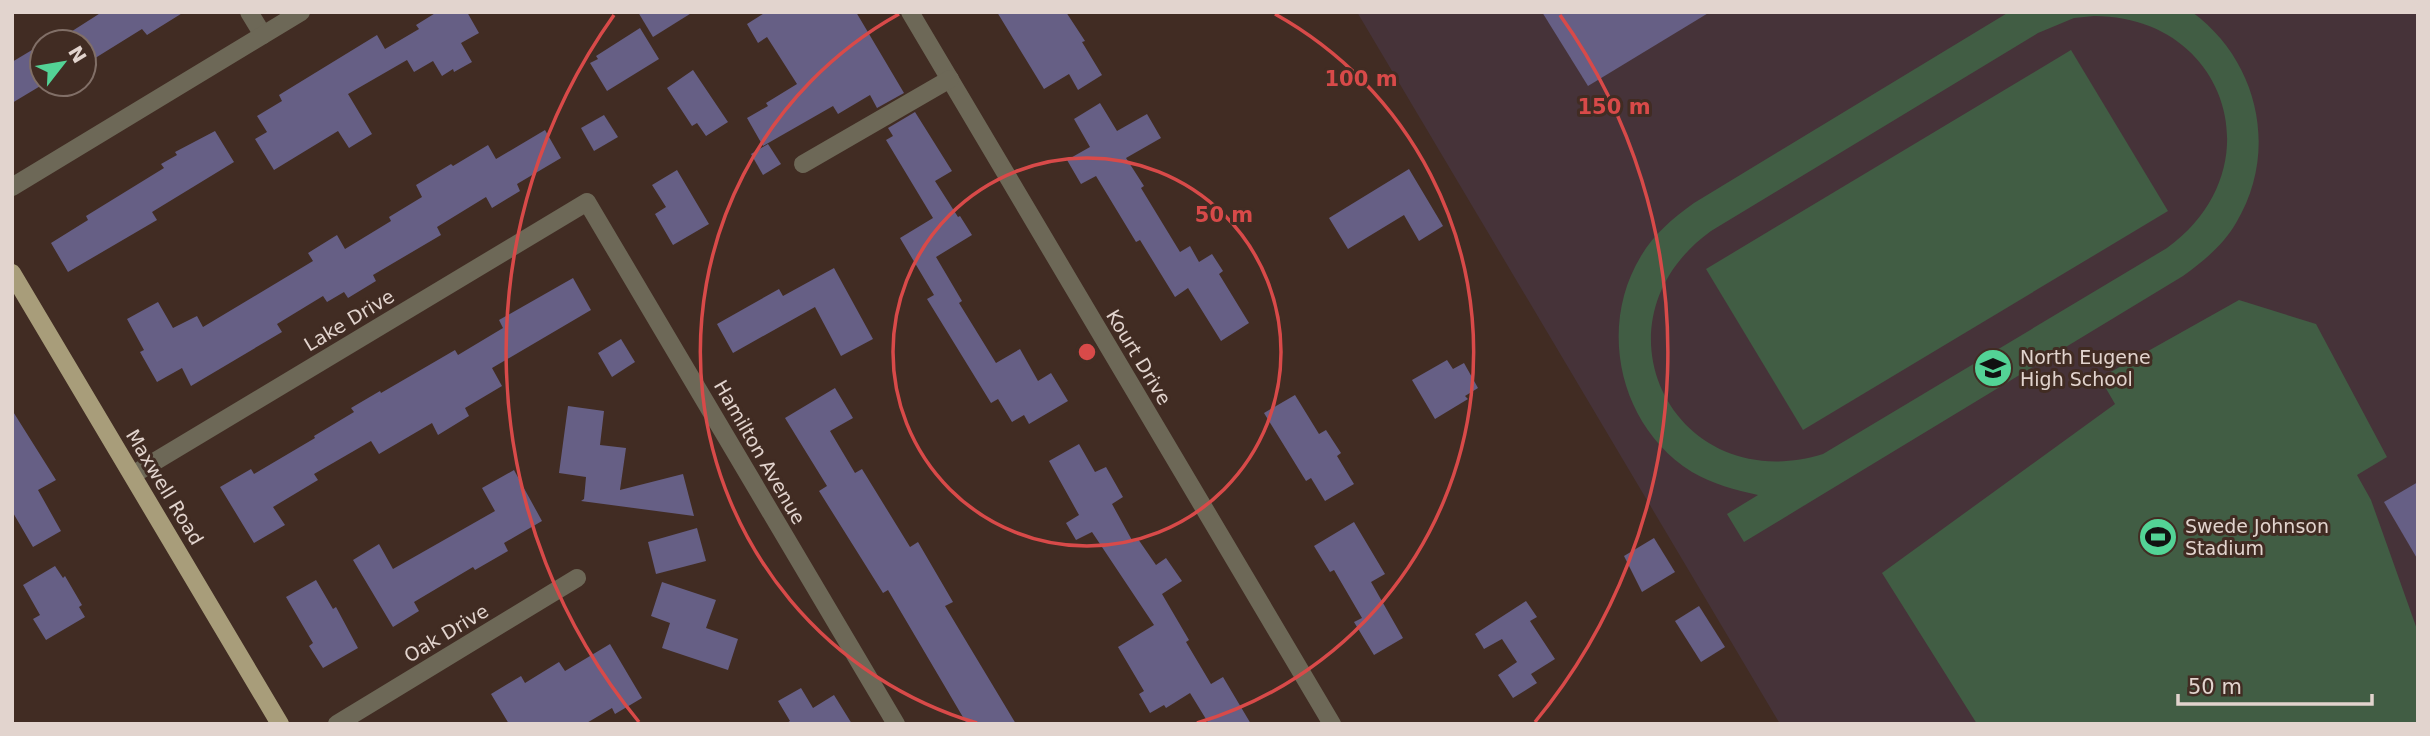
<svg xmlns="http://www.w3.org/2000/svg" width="2430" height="736" viewBox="0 0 2430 736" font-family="'DejaVu Sans',sans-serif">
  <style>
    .education { fill: #463339 }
    .pitch { fill: #415d44; fill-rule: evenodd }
    .building { fill: #665f85 }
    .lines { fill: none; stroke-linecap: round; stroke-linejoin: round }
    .minor { stroke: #6d6857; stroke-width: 18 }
    .major { stroke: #a89d7a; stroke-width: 18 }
    .ring { fill: none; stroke: #d84a49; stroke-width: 3.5 }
    .labels { text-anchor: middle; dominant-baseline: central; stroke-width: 6; stroke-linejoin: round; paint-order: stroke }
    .street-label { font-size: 19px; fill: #e2d4ce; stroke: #412c23 }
    .poi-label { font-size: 19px; fill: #e2d4ce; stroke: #412c23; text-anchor: start }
    .centre { fill: #d84a49; stroke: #412c23; stroke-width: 3.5 }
    .ring-label { font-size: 21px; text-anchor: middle; font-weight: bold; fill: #d84a49; stroke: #412c23; stroke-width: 6; stroke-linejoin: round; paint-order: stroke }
  </style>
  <rect width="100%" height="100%" fill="#412c23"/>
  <path class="education" d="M1357 12H2418V724H1780Z"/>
  <g class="pitch">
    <path d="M2009 12H2192C2259 61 2279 152 2236 223 2223 245 2204 261 2183 276L1744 542 1727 514 1758 495C1735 490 1713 484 1692 472 1620 427 1597 328 1641 256 1654 234 1673 218 1694 203ZM2094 16C2228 16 2276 170 2167 248L1823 454C1674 500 1585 322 1711 231L2038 33 2074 18Z"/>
    <path d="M2071 50 2168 211 1803 430 1706 269Z"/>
    <path d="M2239 300 2316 324 2387 457 2357 475 2371 500 2418 632V724H1977L1882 573 2115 404 2100 378Z"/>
  </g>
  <g class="building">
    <path d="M102 12H184L147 35 142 29 84 65V42H55Z"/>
    <path d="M437 12H467L479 33 461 43 472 62 454 72 453 69 442 76 433 61 414 72 407 60 348 94 372 134 349 148 338 131 274 170 255 139 267 132 257 116 282 101 279 95 377 35 385 49 419 29 416 25Z"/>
    <path d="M638 12H693L653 37Z"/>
    <path d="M766 12H856L904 93 877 108 870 95 838 114 833 106 763 146 747 118 768 106 766 103 797 84 767 37 758 43 747 24Z"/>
    <path d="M997 12H1066L1085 41 1082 42 1102 75 1078 90 1069 74 1044 89Z"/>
    <path d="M1542 12H1710L1588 86Z"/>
    <path d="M640 28 659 59 607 91 590 63 598 59 596 56Z"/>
    <path d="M42 44V85L12 103V62Z"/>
    <path d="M693 70 728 122 706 136 697 123 692 126 667 88Z"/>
    <path d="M1100 103 1117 131 1147 114 1161 138 1126 158 1144 186 1141 188 1180 252 1190 246 1199 262 1212 254 1223 271 1219 274 1249 323 1221 341 1188 288 1175 297 1140 240 1136 242 1096 176 1081 184 1067 160 1090 147 1074 119Z"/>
    <path d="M915 112 952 171 935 181 958 217 960 216 972 235 936 257 962 301 959 303 996 363 1020 349 1038 381 1051 373 1068 401 1029 424 1024 415 1012 422 998 399 991 403 927 299 934 295 900 238 933 218 886 140 893 136 888 128Z"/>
    <path d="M604 115 618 137 594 151 581 128Z"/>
    <path d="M545 130 561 158 517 184 520 191 492 208 486 197 437 227 441 235 373 275 376 281 348 298 344 292 327 302 323 296 277 324 282 332 191 386 182 368 157 382 140 352 144 350 127 319 158 302 173 328 197 316 203 327 313 261 308 253 337 235 345 249 391 221 389 217 422 197 416 185 451 164 453 166 488 145 496 159Z"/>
    <path d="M215 131 234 162 152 212 157 220 68 272 51 243 88 220 86 216 164 168 161 164 177 155 175 152Z"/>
    <path d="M768 144 781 164 763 175 751 154Z"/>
    <path d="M1409 169 1443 226 1419 241 1404 215 1348 249 1329 218Z"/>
    <path d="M677 170 709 224 673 245 655 214 666 207 652 185Z"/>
    <path d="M834 268 873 339 841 356 815 307 733 353 717 324 779 289 783 296Z"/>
    <path d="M573 278 591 310 492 368 502 386 465 408 469 416 438 435 432 423 379 454 371 441 314 474 318 480 273 507 285 525 254 543 220 487 251 469 254 474 315 438 314 436 354 412 351 408 380 391 381 393 455 350 458 355 503 328 499 320Z"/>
    <path d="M621 339 635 362 612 377 598 353Z"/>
    <path d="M1447 360 1453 369 1464 363 1478 388 1465 396 1468 399 1435 419 1412 380Z"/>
    <path d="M835 388 853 418 830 431 855 473 862 469 910 547 918 542 953 602 945 606 1016 724H967L888 590 883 593 819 491 827 486 785 418Z"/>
    <path d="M1295 395 1319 434 1326 430 1341 453 1337 456 1354 484 1325 501 1311 478 1306 481 1264 413Z"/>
    <path d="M568 406 604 411 600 445 626 448 620 490 683 474 694 516 581 501 584 499 586 477 559 473Z"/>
    <path d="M12 410 56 480 38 490 61 531 33 547 12 511Z"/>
    <path d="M1079 444 1095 472 1106 467 1123 497 1112 504 1133 542 1138 539 1156 565 1166 558 1182 581 1162 594 1189 640 1186 642 1211 684 1223 677 1251 724H1209L1190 693 1166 708 1164 705 1150 713 1139 694 1144 691 1118 647 1154 625 1092 532 1076 540 1066 523 1079 515 1049 461Z"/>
    <path d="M514 470 542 521 504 543 508 551 475 570 473 567 414 602 419 611 393 627 353 560 379 544 393 569 495 511 482 488Z"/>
    <path d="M2418 482V560L2384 502Z"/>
    <path d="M1354 522 1385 574 1371 582 1403 638 1374 655 1354 622 1362 618 1334 570 1330 572 1314 546Z"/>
    <path d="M697 528 706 561 656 574 648 542Z"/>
    <path d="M1654 538 1675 572 1642 592 1624 556Z"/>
    <path d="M55 566 63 578 65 576 82 605 79 607 85 617 46 640 33 619 40 615 23 585Z"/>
    <path d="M316 580 333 609 336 607 358 648 323 668 309 646 313 643 286 597Z"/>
    <path d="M662 582 716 600 706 628 738 639 728 670 662 648 670 623 651 616Z"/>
    <path d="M1526 601 1537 617 1530 621 1555 659 1531 674 1537 683 1513 698 1498 675 1517 662 1502 639 1484 649 1475 634Z"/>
    <path d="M1699 606 1725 647 1701 662 1675 621Z"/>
    <path d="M610 644 642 698 615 714 612 708 585 724H509L491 694 521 676 525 683 559 662 565 671Z"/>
    <path d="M801 688 813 708 834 695 852 724H785L790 721 778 701Z"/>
  </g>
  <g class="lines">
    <g class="minor">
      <path d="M249 12 263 35"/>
      <path d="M910 12 1332 724"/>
      <path d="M803 164 950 79"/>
      <path d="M12 187 301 12"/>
      <path d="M134 474 587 202 896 724"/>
      <path d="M337 724 577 578"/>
    </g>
    <path class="major" d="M12 273 280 724"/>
  </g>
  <g class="ring">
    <circle cx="1087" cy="352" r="194"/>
    <path d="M977 723A387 387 0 0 1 899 14M1275 14A387 387 0 0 1 1197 723"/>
    <path d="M639 722A581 581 0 0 1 614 15M1560 15A581 581 0 0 1 1535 722"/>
  </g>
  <defs>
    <symbol id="school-disc" viewBox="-11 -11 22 22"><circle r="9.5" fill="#53d396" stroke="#412c23"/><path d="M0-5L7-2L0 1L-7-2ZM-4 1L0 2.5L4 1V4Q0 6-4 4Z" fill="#111"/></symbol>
    <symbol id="stadium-disc" viewBox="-11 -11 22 22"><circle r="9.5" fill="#53d396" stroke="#412c23"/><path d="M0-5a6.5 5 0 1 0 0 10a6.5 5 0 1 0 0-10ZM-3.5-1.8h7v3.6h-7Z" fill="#111"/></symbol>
  </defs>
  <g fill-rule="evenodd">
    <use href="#school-disc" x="1971" y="346" width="44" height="44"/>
    <use href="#stadium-disc" x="2136" y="515" width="44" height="44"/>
  </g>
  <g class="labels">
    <g class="street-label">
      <text transform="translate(349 320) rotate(-31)">Lake Drive</text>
      <text transform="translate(1139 357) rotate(59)">Kourt Drive</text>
      <text transform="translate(760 452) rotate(60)">Hamilton Avenue</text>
      <text transform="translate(165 487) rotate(59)">Maxwell Road</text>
      <text transform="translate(446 633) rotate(-31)">Oak Drive</text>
    </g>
    <g class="poi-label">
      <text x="2020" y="357">North Eugene<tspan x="2020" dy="22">High School</tspan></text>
      <text x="2185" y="526">Swede Johnson<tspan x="2185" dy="22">Stadium</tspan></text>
    </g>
  </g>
  <circle cx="1087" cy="352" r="10" class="centre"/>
  <g class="ring-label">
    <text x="1361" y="86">100 m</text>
    <text x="1614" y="114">150 m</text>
    <text x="1224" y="222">50 m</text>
  </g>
  <rect width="2430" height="736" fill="none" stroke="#e2d4ce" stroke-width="28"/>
  <g transform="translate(63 63) rotate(59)"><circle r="33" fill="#412c23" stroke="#816f67" stroke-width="2"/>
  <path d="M0-5L12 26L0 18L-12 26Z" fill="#53d396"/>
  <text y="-10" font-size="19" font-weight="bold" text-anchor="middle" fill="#e2d4ce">N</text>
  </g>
  <path d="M2178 694v10h194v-10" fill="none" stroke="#e2d4ce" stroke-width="3.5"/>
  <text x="2188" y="694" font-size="21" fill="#e2d4ce" stroke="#412c23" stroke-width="5" paint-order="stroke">50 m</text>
</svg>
